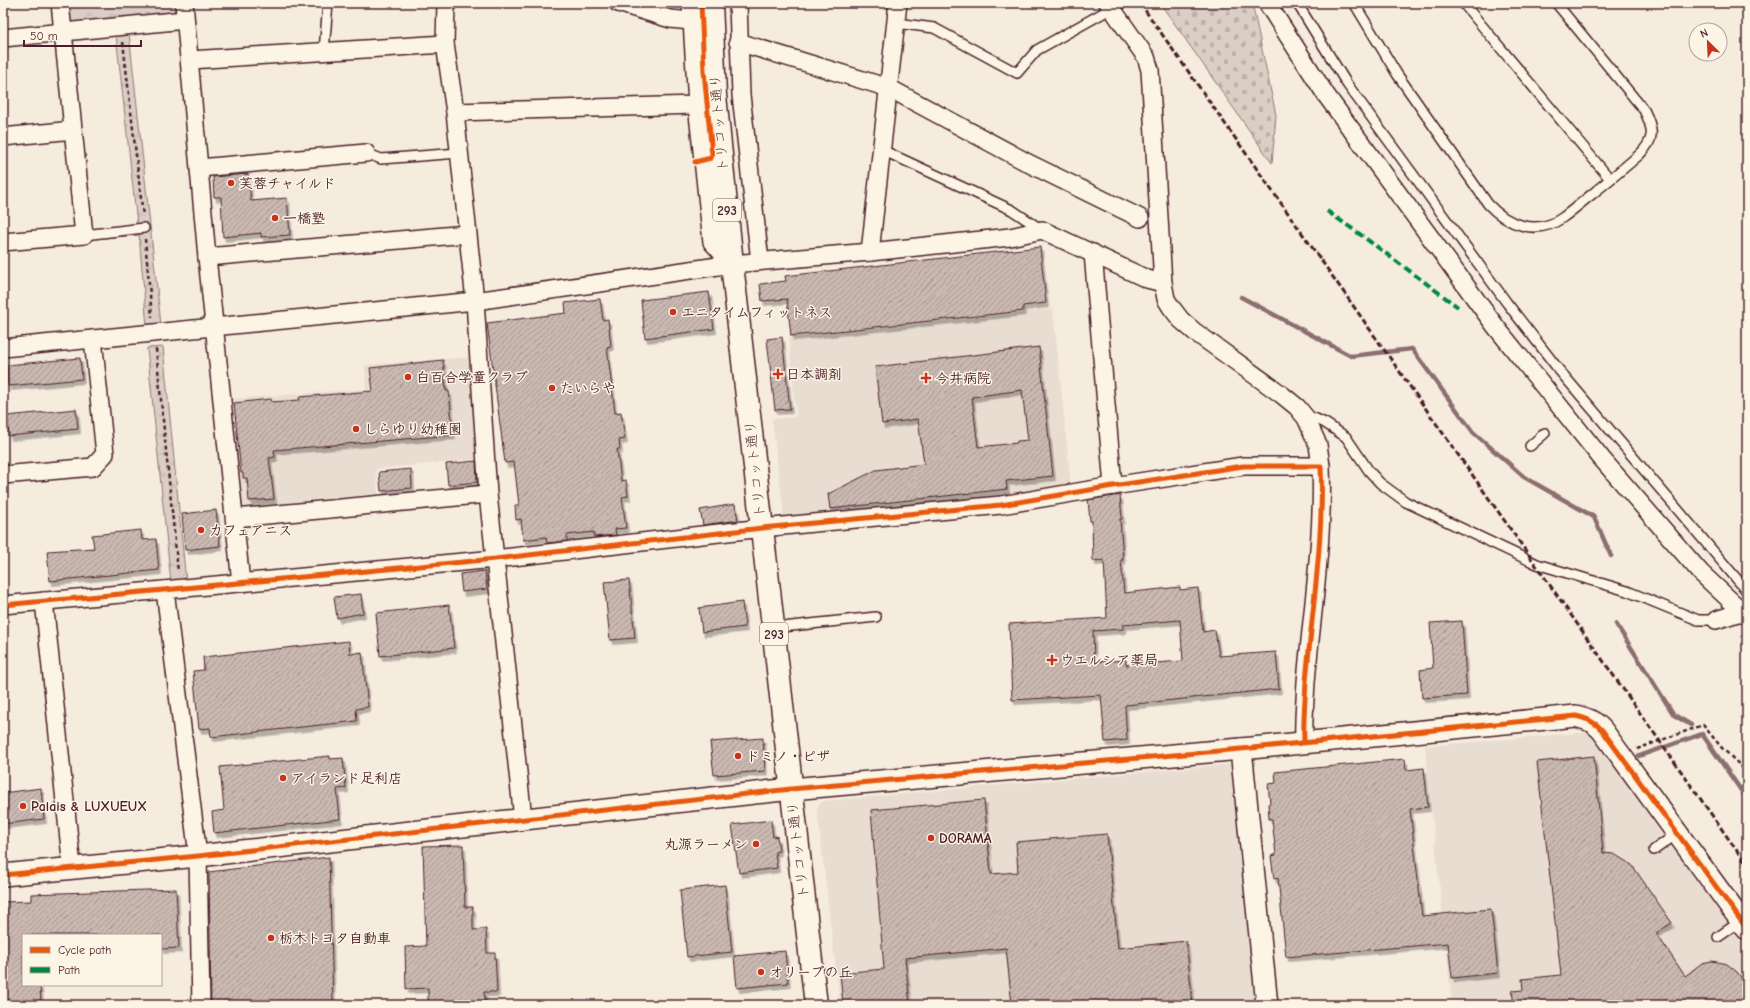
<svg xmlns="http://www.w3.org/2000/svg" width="1750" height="1008" viewBox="0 0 1750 1008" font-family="'Comic Neue','Klee One',sans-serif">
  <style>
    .built { fill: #e8ddd0 }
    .cemetery { fill: url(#cemetery-stones); stroke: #927678 }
    .park { fill: url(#park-tufts); stroke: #927678 }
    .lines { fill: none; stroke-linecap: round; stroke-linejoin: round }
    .stream { stroke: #8c6e70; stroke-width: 4.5 }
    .building { fill: url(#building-hatch); stroke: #4a1f2b; fill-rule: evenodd; filter: url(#shadow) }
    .service-casing { stroke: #4a1f2b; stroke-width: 12 }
    .minor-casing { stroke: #4a1f2b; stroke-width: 20 }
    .tertiary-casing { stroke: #4a1f2b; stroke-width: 24 }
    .trunk-casing { stroke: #4a1f2b; stroke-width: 25 }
    .path { stroke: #4a1f2b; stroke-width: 2.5; stroke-dasharray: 4 3; stroke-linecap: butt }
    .service { stroke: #fcf5e5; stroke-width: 9 }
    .minor { stroke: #fcf5e5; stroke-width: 17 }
    .tertiary { stroke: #fcf5e5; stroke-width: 21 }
    .trunk { stroke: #fcf5e5; stroke-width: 22 }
    .rail { stroke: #4a1f2b; stroke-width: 3; stroke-dasharray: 6 3; stroke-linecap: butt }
    .quiet { stroke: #00873e; stroke-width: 4; stroke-dasharray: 8 4; stroke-linecap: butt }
    .cycleway-casing { stroke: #fcf5e5; stroke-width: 8 }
    .cycleway { stroke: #e8590c; stroke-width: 5 }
    .poi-dot { fill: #c8321e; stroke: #fcf5e5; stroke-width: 1.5 }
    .labels { text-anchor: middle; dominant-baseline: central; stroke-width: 3; stroke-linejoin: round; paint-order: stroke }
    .shield { fill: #fcf5e5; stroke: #7f5f63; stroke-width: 1 }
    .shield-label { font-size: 13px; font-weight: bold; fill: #4a1f2b }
    .street-label { font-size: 14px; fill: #4a1f2b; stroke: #fcf5e5 }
    .poi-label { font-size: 14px; font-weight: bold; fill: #4a1f2b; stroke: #fcf5e5; text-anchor: start }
  </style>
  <defs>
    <pattern id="cemetery-stones" width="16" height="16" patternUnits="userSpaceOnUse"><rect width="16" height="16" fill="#dbcec4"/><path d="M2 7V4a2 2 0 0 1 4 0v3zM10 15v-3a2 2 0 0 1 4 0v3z" fill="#bdb0a9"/></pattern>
    <pattern id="park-tufts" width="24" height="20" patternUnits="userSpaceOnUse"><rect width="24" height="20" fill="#dbcec4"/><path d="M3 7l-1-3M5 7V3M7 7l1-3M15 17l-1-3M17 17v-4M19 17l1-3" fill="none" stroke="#bdb0a9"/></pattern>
    <pattern id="building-hatch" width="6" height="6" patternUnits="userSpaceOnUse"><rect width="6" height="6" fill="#cab9b1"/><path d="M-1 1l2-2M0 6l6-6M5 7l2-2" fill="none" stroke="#a69690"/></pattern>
    <filter id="shadow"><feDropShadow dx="2.5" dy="4.5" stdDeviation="0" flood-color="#0004"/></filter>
  </defs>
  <rect width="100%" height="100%" fill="#f5ecde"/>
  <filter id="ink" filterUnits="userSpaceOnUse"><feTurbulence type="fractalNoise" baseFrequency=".025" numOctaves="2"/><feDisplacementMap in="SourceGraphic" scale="8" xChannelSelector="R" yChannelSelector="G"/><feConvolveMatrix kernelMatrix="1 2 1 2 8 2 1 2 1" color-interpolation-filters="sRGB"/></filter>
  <g filter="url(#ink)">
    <g class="built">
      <path d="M1053 309 1071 486 961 502 784 517 772 419 796 417 789 339Z"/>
      <path d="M472 357V385L480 459 376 469 378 494 247 508 242 502 232 399 366 389 365 365Z"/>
      <path d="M1589 732 1599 738 1747 945V1005H1452L1425 746Z"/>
      <path d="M1232 764 1260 1005H840L817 808 819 804 824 801Z"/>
    </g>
    <path class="cemetery" d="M1160 3H1252L1276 115 1272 163Z"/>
    <g class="park">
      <path d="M68 3H175V9L172 15 74 25 70 19Z"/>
      <path d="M129 33 161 325 147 327 139 235 91 239V229L137 224 116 35Z"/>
      <path d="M163 347 186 582 171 583 147 348Z"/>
    </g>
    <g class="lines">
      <g class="stream">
        <path d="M1241 297 1351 356 1412 349 1473 432 1524 477 1594 517 1611 556"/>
        <path d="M1616 624 1674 715 1691 725"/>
        <path d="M1639 756 1702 734 1747 799"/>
      </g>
    </g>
    <g class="building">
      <path d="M248 174 251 201 287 198 290 235 261 237V233L223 237 221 197H214L213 177Z"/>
      <path d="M1040 247 1046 303 1023 306V311L791 336 787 299 762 301 760 284 786 281 785 276Z"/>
      <path d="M709 292 714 329 645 338 641 300Z"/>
      <path d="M600 299 603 320 608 319 611 346 607 347 615 413 621 412 625 439 619 440 620 449H617L621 481 626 480 628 496 622 497 626 528 615 529 616 535 594 537V532L567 535V541L547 543 546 537 523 540 521 519 516 520 515 505H519L514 462 505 463 487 323 566 313 565 303Z"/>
      <path d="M782 337 790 409 775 410 767 339Z"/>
      <path d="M1039 347 1053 476 1006 481 1007 489 830 509 828 494 876 470 924 464 918 419 882 424 875 367ZM1022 390 1028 440 1017 441V443L978 447 972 397Z"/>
      <path d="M80 358 82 379 8 386 7 365Z"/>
      <path d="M443 360 446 391H449L453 435 274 450 275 457 269 458 274 499 249 501 247 478H243V473H241L234 403 271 399 272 402 300 400 299 397 373 391 370 368Z"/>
      <path d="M76 409 78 429 9 436 7 416Z"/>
      <path d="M476 461 477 482 448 485 446 464Z"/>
      <path d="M411 469 412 488 381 491 379 472Z"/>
      <path d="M1120 495 1122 519H1120L1123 560H1121L1124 593 1180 587V590L1198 588 1203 632 1215 630 1219 656 1276 652 1279 689 1126 705 1125 706 1127 740 1105 742 1101 695 1012 700 1009 624 1107 618 1104 560 1093 561 1092 521H1090L1088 500ZM1180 620 1183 661 1126 665V660L1094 662 1093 631 1123 629V625Z"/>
      <path d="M735 504 738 520 703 525 700 510Z"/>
      <path d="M216 510 220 546 185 550 182 514Z"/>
      <path d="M141 530 142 540 156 539 159 570 50 581 47 551 94 548 92 535Z"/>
      <path d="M485 571 487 589 462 592 460 574Z"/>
      <path d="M629 580 635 638 610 640 604 582Z"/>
      <path d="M361 594 363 613 337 618 334 597Z"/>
      <path d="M742 602 745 627 702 632 699 608Z"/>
      <path d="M449 605 454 648 380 656 376 613Z"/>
      <path d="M1462 621 1467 695 1422 698 1420 670 1433 668 1430 623Z"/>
      <path d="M349 641 350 654 362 652 368 707 356 709 357 721 211 737 210 728 199 729 193 671 204 670 203 657Z"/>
      <path d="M763 738 765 771 714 775 710 742Z"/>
      <path d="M330 756V759L343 758 346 788 337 789 340 819 214 833 212 812 224 810 220 767Z"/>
      <path d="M1594 756 1603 853 1614 854 1632 865 1672 923 1656 933 1685 976 1702 963 1712 961 1727 964 1737 972 1743 980 1745 991 1743 1005H1514L1512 991 1523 990 1522 979 1561 975 1537 762Z"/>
      <path d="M1405 759 1406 770 1424 768 1428 807 1410 809 1422 916 1491 909 1498 973 1452 978 1448 943 1286 957 1278 878 1274 879 1271 856 1276 855 1272 819H1269L1268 804 1270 803 1268 784 1276 783 1275 772Z"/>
      <path d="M41 788 44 819 3 824V793Z"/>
      <path d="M984 800 991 874 1018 872 1016 842 1107 834 1118 948 1186 941 1193 1005H1012L1006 948 905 958 910 1005H843L840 973 884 969 871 810Z"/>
      <path d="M771 820 773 837 777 836 779 851 775 852 777 868 739 873 732 825Z"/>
      <path d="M463 845 465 907H473V930L486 929 487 953H495L497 992H484L485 1005H428V988L406 989 405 947 426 946 423 846Z"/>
      <path d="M329 857 333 1005H211L209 872Z"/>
      <path d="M725 885 732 952 687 957 680 890Z"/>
      <path d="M176 889 179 948 161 949V935H23V985H40L41 1005H3V902L31 901V894Z"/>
      <path d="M785 951 788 983 737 988 734 956Z"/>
    </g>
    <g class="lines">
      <defs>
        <g id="service">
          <path d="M1297 3 1347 84 1507 303 1559 370 1747 591"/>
          <path d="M1354 3 1397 74 1488 204C1507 225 1537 236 1562 218 1572 211 1582 202 1591 195 1607 182 1623 169 1639 155 1655 140 1654 130 1644 110L1556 3"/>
          <path d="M1463 3 1610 179"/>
          <path d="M896 23 934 28 1017 73 1037 50 1112 8"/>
          <path d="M324 51 328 3"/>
          <path d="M882 150 1012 210 1042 230"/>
          <path d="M366 153 381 159 459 153"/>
          <path d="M84 235 144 228"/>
          <path d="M1306 418H1314L1325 423 1346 437 1369 471 1380 483 1406 502 1537 564 1627 591 1698 620H1716"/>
          <path d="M1530 446 1545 433"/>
          <path d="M773 628 876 617"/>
          <path d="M1654 850 1678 833"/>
          <path d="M1718 937 1741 921"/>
        </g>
        <g id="minor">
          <path d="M184 3 207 257 241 583"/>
          <path d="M446 3 445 44 455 112 475 301 488 494 523 819"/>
          <path d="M618 3 670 19 691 21"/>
          <path d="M691 3 697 105 712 242 732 264"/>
          <path d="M738 3 741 95 760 261"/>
          <path d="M1108 3 1146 57 1150 70 1163 283 1166 299 1171 307 1181 320 1195 332 1281 394 1297 407 1306 418 1318 445 1321 466"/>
          <path d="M1267 3 1326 95 1496 327 1602 459 1701 573 1747 616"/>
          <path d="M3 38 185 20"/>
          <path d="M738 42 889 88 1030 164 1140 218"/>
          <path d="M190 60 445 44"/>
          <path d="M455 112 697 105"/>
          <path d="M3 137 73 130"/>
          <path d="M199 168 366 153"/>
          <path d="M3 242 84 235 60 3"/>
          <path d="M870 252 898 3"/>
          <path d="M1093 253 1113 486"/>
          <path d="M207 257 467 234"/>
          <path d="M3 348 475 301 732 264 870 252 1010 237 1042 230 1147 279 1163 283"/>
          <path d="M3 475 93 467 105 454 93 339"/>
          <path d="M235 518 488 494"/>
          <path d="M165 590 198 856 201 1005"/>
          <path d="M44 601 72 868"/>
          <path d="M3 605 495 559 762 528 1001 505 1113 486 1243 466H1321C1324 538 1312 610 1306 682 1305 702 1303 722 1304 742"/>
          <path d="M1716 620 1741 612"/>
        </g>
        <g id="tertiary">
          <path d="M1241 749 1267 1005"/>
          <path d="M3 875 198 856 791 789 1241 749 1576 716C1587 719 1594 721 1602 730L1747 929"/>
        </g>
        <path id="trunk" d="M711 3 715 95 732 264 816 1005"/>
      </defs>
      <use href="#service" class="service-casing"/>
      <use href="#minor" class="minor-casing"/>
      <use href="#tertiary" class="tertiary-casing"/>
      <use href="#trunk" class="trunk-casing"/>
      <g class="path">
        <path d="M119 3 120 10"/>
        <path d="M123 42 143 216"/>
        <path d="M145 239 152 317"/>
        <path d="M156 349 178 572"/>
        <path d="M1637 749 1703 725 1722 748 1747 772"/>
      </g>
      <use href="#service" class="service"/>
      <use href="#minor" class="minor"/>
      <use href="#tertiary" class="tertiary"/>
      <use href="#trunk" class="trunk"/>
      <path class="rail" d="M1140 3 1747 865"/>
      <path class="quiet" d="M1327 211 1361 235 1458 307"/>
      <defs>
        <g id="cycleway">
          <path d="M695 162 711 158 712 155 704 71 701 3"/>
          <path d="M3 605 495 559 762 528 1001 505 1113 486 1243 466H1321C1324 538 1312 610 1306 682 1305 702 1303 722 1304 742"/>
          <path d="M3 875 198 856 791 789 1241 749 1576 716C1587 719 1594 721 1602 730L1747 929"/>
        </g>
      </defs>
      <use href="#cycleway" class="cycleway-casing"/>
      <use href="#cycleway" class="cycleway"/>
    </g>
  </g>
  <g class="poi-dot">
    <circle cx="231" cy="183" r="4"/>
    <circle cx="275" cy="218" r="4"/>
    <circle cx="673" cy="312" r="4"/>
    <path d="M776 368h4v4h4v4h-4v4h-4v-4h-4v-4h4z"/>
    <circle cx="408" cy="377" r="4"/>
    <path d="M924 372h4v4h4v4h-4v4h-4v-4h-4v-4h4z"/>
    <circle cx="552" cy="388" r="4"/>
    <circle cx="356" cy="429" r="4"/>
    <circle cx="201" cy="530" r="4"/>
    <path d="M1050 654h4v4h4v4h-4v4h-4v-4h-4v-4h4z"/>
    <circle cx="738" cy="756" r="4"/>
    <circle cx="283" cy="778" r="4"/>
    <circle cx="23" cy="806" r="4"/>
    <circle cx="931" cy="838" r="4"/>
    <circle cx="756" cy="844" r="4"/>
    <circle cx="271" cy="938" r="4"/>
    <circle cx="761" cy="972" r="4"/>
  </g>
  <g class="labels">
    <g class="shield">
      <rect x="713" y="199" width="28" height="22" rx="3"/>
      <rect x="760" y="623" width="28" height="22" rx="3"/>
    </g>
    <g class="shield-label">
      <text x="727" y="210">293</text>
      <text x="774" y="634">293</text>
    </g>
    <g class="street-label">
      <text transform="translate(719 123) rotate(-95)">トリコット通り</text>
      <text transform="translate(755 469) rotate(-96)">トリコット通り</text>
      <text transform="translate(798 850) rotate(-97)">トリコット通り</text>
    </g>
    <g class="poi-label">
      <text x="239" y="183">芙蓉チャイルド</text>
      <text x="283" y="218">一橋塾</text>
      <text x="681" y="312">エニタイムフィットネス</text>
      <text x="786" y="374">日本調剤</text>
      <text x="416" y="377">白百合学童クラブ</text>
      <text x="935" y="378">今井病院</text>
      <text x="560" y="388">たいらや</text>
      <text x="364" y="429">しらゆり幼稚園</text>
      <text x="209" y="530">カフェアニス</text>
      <text x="1060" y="660">ウエルシア薬局</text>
      <text x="746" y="756">ドミノ・ピザ</text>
      <text x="291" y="778">アイランド足利店</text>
      <text x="31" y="806">Palais &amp; LUXUEUX</text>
      <text x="939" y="838">DORAMA</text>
      <text x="748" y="844" text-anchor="end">丸源ラーメン</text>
      <text x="279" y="938">栃木トヨタ自動車</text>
      <text x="769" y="972">オリーブの丘</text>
    </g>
  </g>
  <rect width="1750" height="1008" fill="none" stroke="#fcf5e5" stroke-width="16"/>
  <rect x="8" y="8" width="1734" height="992" fill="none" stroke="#4a1f2b" stroke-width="1.5" filter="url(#ink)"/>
  <rect x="22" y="934" width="140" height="52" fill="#fcf5e5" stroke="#b59f9b"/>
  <rect x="30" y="947" width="20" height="6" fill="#e8590c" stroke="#b59f9b"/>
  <text x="58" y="954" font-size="12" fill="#4a1f2b">Cycle path</text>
  <rect x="30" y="967" width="20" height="6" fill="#00873e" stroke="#b59f9b"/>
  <text x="58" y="974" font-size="12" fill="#4a1f2b">Path</text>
  <g transform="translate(1708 42) rotate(336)"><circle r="19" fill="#fcf5e5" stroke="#b59f9b"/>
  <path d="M0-3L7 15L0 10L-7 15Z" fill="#c8321e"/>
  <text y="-6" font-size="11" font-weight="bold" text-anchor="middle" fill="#4a1f2b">N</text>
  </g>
  <path d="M24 40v6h117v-6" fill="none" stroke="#4a1f2b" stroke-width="2"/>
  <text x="30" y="40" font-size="12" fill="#4a1f2b" stroke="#fcf5e5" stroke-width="3" paint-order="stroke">50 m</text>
</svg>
